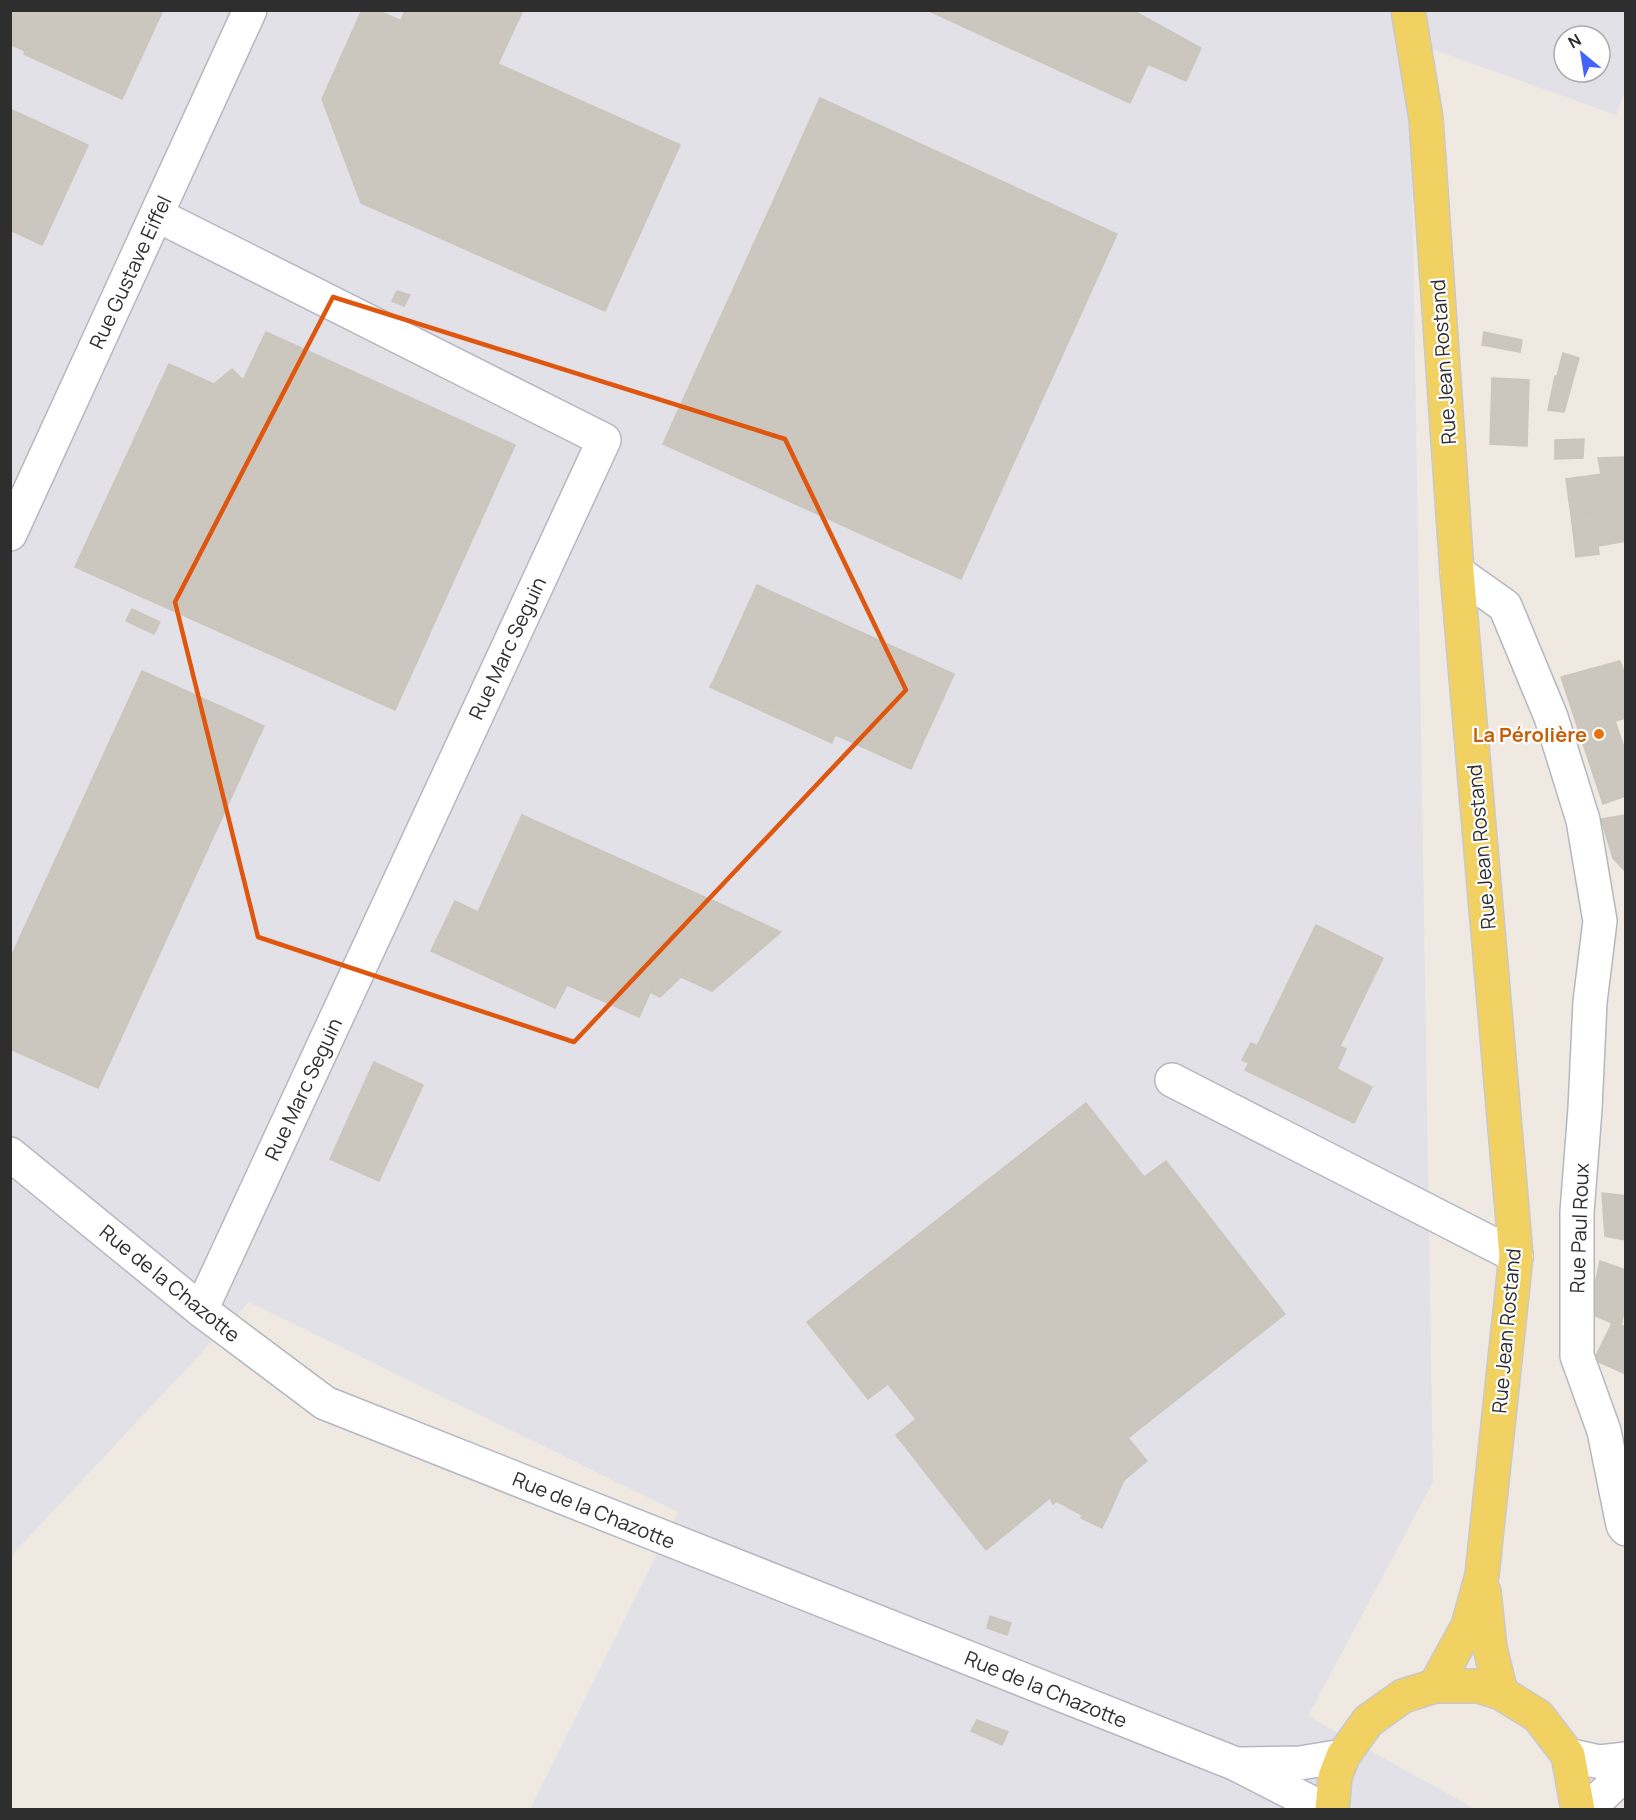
<svg xmlns="http://www.w3.org/2000/svg" width="1636" height="1820" viewBox="0 0 1636 1820" font-family="Manrope,sans-serif">
  <style>
    .industrial { fill: #e3e1e8; fill-rule: evenodd }
    .building { fill: #cbc7bf; stroke: #cbc5ba; stroke-width: 1.5 }
    .lines { fill: none; stroke-linecap: round; stroke-linejoin: round }
    .minor-casing { stroke: #b4b7c1; stroke-width: 36 }
    .major-casing { stroke: #c9c9c9; stroke-width: 36 }
    .minor { stroke: #fff; stroke-width: 33 }
    .major { stroke: #f2d163; stroke-width: 33 }
    .marked { fill: none; stroke: #df570e; stroke-width: 4.5; stroke-linejoin: round }
    .food-dot { fill: #e8710a; stroke: #fff; stroke-width: 2 }
    .labels { text-anchor: middle; dominant-baseline: central; stroke-width: 4.5; stroke-linejoin: round; paint-order: stroke }
    .street-label { font-size: 20px; fill: #2e2e2e; stroke: #fff }
    .food-label { font-size: 20px; font-weight: bold; fill: #c56008; stroke: #fff; text-anchor: end }
  </style>
  <rect width="100%" height="100%" fill="#efe9e1"/>
  <path class="industrial" d="M11 11H1625V92L1616 115 1410 41 1433 1482 1308 1716 1475 1809H530L678 1512 249 1302 11 1556ZM1564 36H1600V72H1564Z"/>
  <g class="building">
    <path d="M14 10H163L122 99 24 54 25 51 10 44V19Z"/>
    <path d="M362 10H377L680 145 605 311 361 203 322 99Z"/>
    <path d="M405 10H523L498 64 401 21Z"/>
    <path d="M927 10H1132L1201 48 1186 81 1148 64 1130 103Z"/>
    <path d="M820 98 1117 234 961 579 663 444Z"/>
    <path d="M10 109 88 145 42 245 10 230Z"/>
    <path d="M397 291 410 295 404 306 392 301Z"/>
    <path d="M266 332 515 445 395 710 75 567 169 364 214 384 232 369 243 380Z"/>
    <path d="M1484 332 1522 340 1520 352 1482 345Z"/>
    <path d="M1563 353 1579 358 1564 412 1548 410 1555 376H1557Z"/>
    <path d="M1492 378 1529 380 1527 446 1490 444Z"/>
    <path d="M1584 439 1583 458 1555 459V440Z"/>
    <path d="M1626 457V473L1625 471 1601 474 1598 458Z"/>
    <path d="M1625 471 1626 509 1571 515 1566 479Z"/>
    <path d="M1626 509V541L1598 546 1599 554 1576 557 1571 515Z"/>
    <path d="M757 585 954 674 911 769 714 680Z"/>
    <path d="M132 609 160 622 154 634 126 621Z"/>
    <path d="M1620 661 1626 677V718L1615 721 1626 753V796L1603 804 1561 677Z"/>
    <path d="M142 671 264 726 98 1088 10 1049V959Z"/>
    <path d="M714 680 835 735 832 743 710 687Z"/>
    <path d="M522 815 716 902 681 977 661 968 639 1017 567 985 555 1008 431 951 455 901 478 912Z"/>
    <path d="M1626 815V872L1613 858 1601 819Z"/>
    <path d="M716 902 781 932 712 991 681 977Z"/>
    <path d="M1316 925 1383 958 1340 1046 1346 1049 1337 1069 1372 1087 1354 1123 1245 1070 1249 1063 1242 1060 1251 1043 1257 1046Z"/>
    <path d="M661 968 681 977 660 997 650 992Z"/>
    <path d="M374 1062 423 1085 379 1181 330 1159Z"/>
    <path d="M1086 1103 1144 1177 1166 1161 1285 1314 1128 1438 1147 1461 1111 1491 1104 1506 1111 1509 1102 1528 1081 1518 1086 1508 1063 1496 1053 1504 1050 1498 986 1550 896 1435 916 1419 888 1384 868 1399 807 1322Z"/>
    <path d="M1602 1193 1626 1196V1240L1605 1236Z"/>
    <path d="M1600 1261 1626 1270V1304L1621 1325 1626 1327V1374L1594 1360 1612 1323 1589 1313Z"/>
    <path d="M1124 1480 1111 1509 1104 1506 1111 1491Z"/>
    <path d="M1063 1496 1086 1508 1082 1515 1056 1501Z"/>
    <path d="M990 1616 1011 1623 1007 1635 987 1628Z"/>
    <path d="M977 1720 1008 1732 1002 1745 971 1731Z"/>
  </g>
  <g class="lines">
    <defs>
      <g id="minor">
        <path d="M157 215 604 440 201 1310"/>
        <path d="M10 534 250 10"/>
        <path d="M1457 572 1505 606 1551 717 1583 820 1600 921 1590 1002 1585 1109 1577 1212V1356L1604 1431 1623 1525 1626 1529"/>
        <path d="M1172 1080 1516 1256"/>
        <path d="M10 1154 201 1310 325 1403 1236 1764 1310 1802 1319 1810"/>
        <path d="M1568 1755 1600 1762 1626 1759"/>
        <path d="M1241 1764 1300 1763 1343 1756"/>
        <path d="M1587 1810 1626 1773"/>
      </g>
      <g id="major">
        <path d="M1408 10 1426 119 1457 572 1516 1256 1482 1575 1468 1626 1435 1686"/>
        <path d="M1484 1592 1490 1648 1501 1693"/>
        <path d="M1332 1810 1335 1777 1343 1756 1368 1721 1403 1696 1435 1686H1479L1501 1693 1538 1716 1568 1755 1578 1810"/>
      </g>
    </defs>
    <use href="#minor" class="minor-casing"/>
    <use href="#major" class="major-casing"/>
    <use href="#minor" class="minor"/>
    <use href="#major" class="major"/>
  </g>
  <path class="marked" d="M333 297 785 439 906 690 574 1042 258 937 175 602Z"/>
  <circle class="food-dot" cx="1599" cy="734" r="6"/>
  <g class="labels">
    <g class="street-label">
      <text transform="translate(130 272) rotate(-65)">Rue Gustave Eiffel</text>
      <text transform="translate(1443 362) rotate(-94)">Rue Jean Rostand</text>
      <text transform="translate(507 648) rotate(-65)">Rue Marc Seguin</text>
      <text transform="translate(1481 847) rotate(-95)">Rue Jean Rostand</text>
      <text transform="translate(303 1089) rotate(-65)">Rue Marc Seguin</text>
      <text transform="translate(1579 1228) rotate(-88)">Rue Paul Roux</text>
      <text transform="translate(170 1283) rotate(39)">Rue de la Chazotte</text>
      <text transform="translate(1506 1331) rotate(-85)">Rue Jean Rostand</text>
      <text transform="translate(594 1510) rotate(22)">Rue de la Chazotte</text>
      <text transform="translate(1046 1689) rotate(22)">Rue de la Chazotte</text>
    </g>
    <g class="food-label">
      <text x="1587" y="734">La Pérolière</text>
    </g>
  </g>
  <rect width="1636" height="1820" fill="none" stroke="#2e2e2e" stroke-width="24"/>
  <g transform="translate(1582 54) rotate(330)"><circle r="28" fill="#ffffff" stroke="#ababab" stroke-width="1.5"/>
  <path d="M0-4.5L10 22L0 15L-10 22Z" fill="#4264fb"/>
  <text y="-9" font-size="16" font-weight="bold" text-anchor="middle" fill="#2e2e2e">N</text>
  </g>
</svg>
